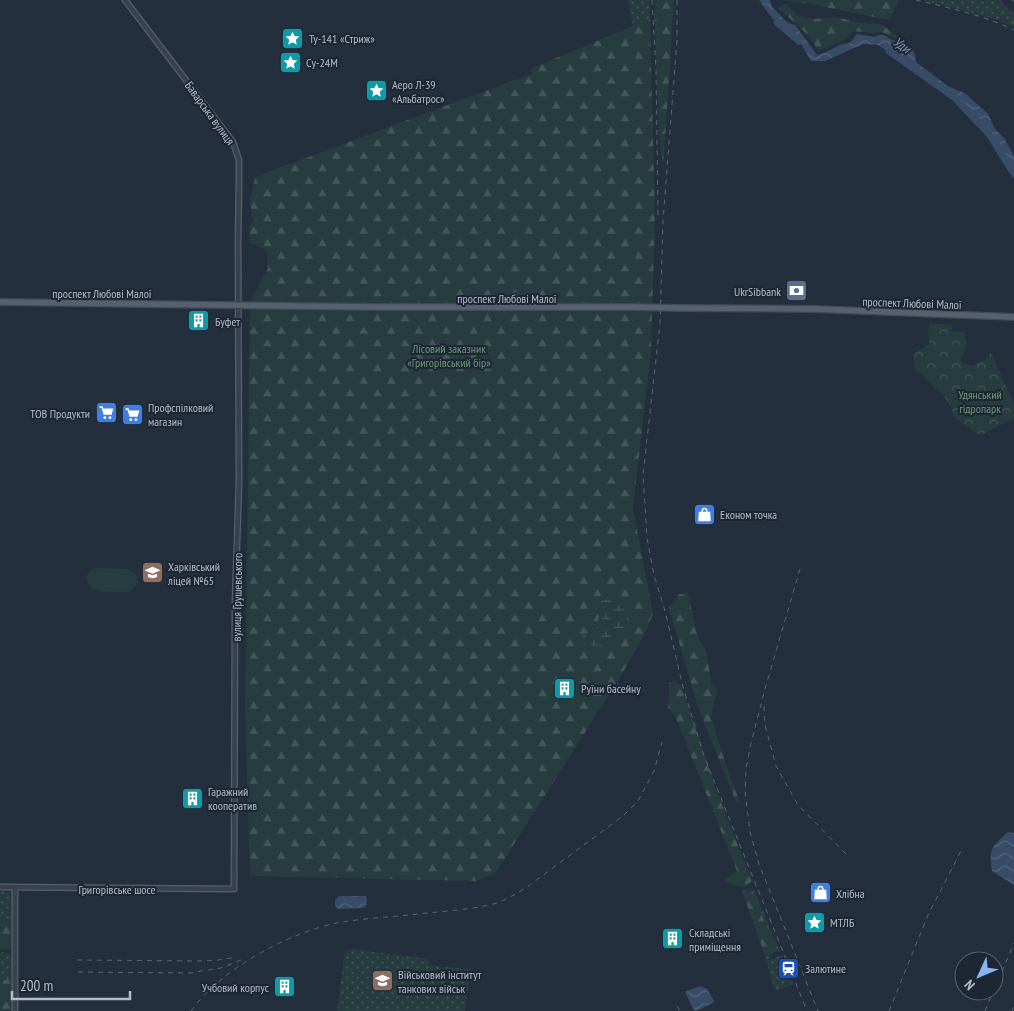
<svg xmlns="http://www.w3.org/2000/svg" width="1014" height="1011" viewBox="0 0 1014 1011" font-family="'PT Sans Narrow',sans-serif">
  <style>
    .grass { fill: url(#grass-dots) }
    .forest { fill: url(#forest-firs) }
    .wetland { fill: url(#wetland-marsh) }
    .park { fill: url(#park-crowns) }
    .pitch { fill: #263c3f }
    .water { fill: url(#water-waves) }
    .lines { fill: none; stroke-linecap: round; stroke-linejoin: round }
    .river { stroke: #394c67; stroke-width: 7 }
    .minor-casing { stroke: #565f6c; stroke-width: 7 }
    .major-casing { stroke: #414a57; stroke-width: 8 }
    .minor { stroke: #38414e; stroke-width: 4.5 }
    .major { stroke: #56606e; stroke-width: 5.5 }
    .rail { stroke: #5a6575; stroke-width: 1; stroke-dasharray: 5 5; stroke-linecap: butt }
    .major-bridge-casing { stroke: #414a57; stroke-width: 8; stroke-linecap: butt }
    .major-bridge { stroke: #56606e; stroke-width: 5.5 }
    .labels { text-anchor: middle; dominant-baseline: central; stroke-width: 4; stroke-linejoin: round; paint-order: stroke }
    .poi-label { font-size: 12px; fill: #b4bcc9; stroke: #1d2633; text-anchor: start }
    .street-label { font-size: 12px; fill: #b4bcc9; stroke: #1d2633 }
    .park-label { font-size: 12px; fill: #6b9a76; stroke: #1d2633 }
    .water-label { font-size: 14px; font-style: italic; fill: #7c92b1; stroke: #1d2633 }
  </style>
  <defs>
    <pattern id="grass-dots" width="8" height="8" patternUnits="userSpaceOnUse" patternTransform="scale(1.25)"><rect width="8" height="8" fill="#263c3f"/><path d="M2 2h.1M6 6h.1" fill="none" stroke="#435659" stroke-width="1.8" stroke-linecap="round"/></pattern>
    <pattern id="forest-firs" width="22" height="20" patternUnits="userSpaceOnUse" patternTransform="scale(1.25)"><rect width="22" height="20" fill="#263c3f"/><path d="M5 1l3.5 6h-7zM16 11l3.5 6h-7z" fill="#435659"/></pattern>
    <pattern id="wetland-marsh" width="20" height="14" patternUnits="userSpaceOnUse" patternTransform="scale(1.25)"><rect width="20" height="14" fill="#263c3f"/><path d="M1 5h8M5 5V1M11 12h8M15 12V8" fill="none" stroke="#435659"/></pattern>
    <pattern id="park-crowns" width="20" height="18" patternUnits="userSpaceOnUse" patternTransform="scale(1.25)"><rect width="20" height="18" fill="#263c3f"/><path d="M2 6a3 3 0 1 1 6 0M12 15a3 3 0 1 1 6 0" fill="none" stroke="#435659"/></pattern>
    <pattern id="water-waves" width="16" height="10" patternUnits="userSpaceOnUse" patternTransform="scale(1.25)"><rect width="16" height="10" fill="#394c67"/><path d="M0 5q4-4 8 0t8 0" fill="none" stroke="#53647b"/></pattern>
  </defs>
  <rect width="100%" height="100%" fill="#242f3e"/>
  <g class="grass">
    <path d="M628 0H650V19L633 26Z"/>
    <path d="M922 0H1001L1003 4 1014 14V27L998 20Z"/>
    <path d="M742 889 754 890 780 952H773L769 956 771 960 781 955 793 984 775 991 763 950 774 946 754 896 743 894Z"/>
    <path d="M0 891 15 893 16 921H0Z"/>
    <path d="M353 949 429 959V966L470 969 465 1011H337L345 951Z"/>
    <path d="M3 952 16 956 15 982 0 980V953Z"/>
  </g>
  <g class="forest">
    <path d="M654 0H674L663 170 659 133Z"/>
    <path d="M778 0H899L889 20 811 4Z"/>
    <path d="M786 4 798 16 814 19 835 17 861 23 881 24 905 42 882 32 872 33 854 31 843 40 819 51 806 33 778 8Z"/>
    <path d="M650 19 655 218 651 352 633 508 653 614 645 633 622 674 495 874 476 881 250 876 245 710 250 302 268 268 266 250 250 243 249 226 253 221 250 201 255 177 531 74 532 68Z"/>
    <path d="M688 591 696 631 701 643 706 650 712 686 717 689 711 717 725 762 740 803 736 802 698 707 669 608 679 594H682Z"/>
    <path d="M674 680 681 685 717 792 752 881 745 887 733 885 724 881 737 871 680 728 674 714 668 708 669 683Z"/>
    <path d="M743 894 754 896 775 947 763 950Z"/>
    <path d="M0 921H16V950L0 949Z"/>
    <path d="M10 979 15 982V1011H0V980Z"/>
  </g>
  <path class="wetland" d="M625 599 630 610 626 635 595 648 581 637 598 627 600 600Z"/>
  <path class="park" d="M929 323 952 325V331L964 332 967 344 960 362 971 366 985 360 991 353 1014 404V418L981 435 974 432 954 417 951 407 944 396 914 368 913 354 930 344 928 334Z"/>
  <path class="pitch" d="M93 568 128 569 137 576V584L131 590 127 592C113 591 84 596 87 575Z"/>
  <g class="water">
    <path d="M759 0H770L772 7 788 23 795 25 817 55C829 53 841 42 850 43L857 34 874 37 879 35H884L892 40 909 46 914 52 916 62 948 86 966 94 988 114 995 129 1004 138 1014 156V176L1008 163 996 145 962 103 943 87 884 49 878 45 863 44 825 61H811L801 44 787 29 772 18Z"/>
    <path d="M1008 832 1014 833V885L992 871C989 847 991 848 1008 832Z"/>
    <path d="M339 896H366L367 900 366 906 362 908 338 909 335 906V900Z"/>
    <path d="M700 986 707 989 714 1001 713 1003 696 1011 694 1010 685 992Z"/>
  </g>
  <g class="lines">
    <g class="river">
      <path d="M777 22 799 41"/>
      <path d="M889 51 955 98 989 134 1014 174"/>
    </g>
    <defs>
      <g id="minor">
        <path d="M0 887 234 889 235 602 239 482 238 242 239 180V160L233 142 125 0"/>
        <path d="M15 1011V887"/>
      </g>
      <g id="major">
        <path d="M0 302 374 307H634"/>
        <path d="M680 308 815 309 1014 317"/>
      </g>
    </defs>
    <use href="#minor" class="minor-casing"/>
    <use href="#major" class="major-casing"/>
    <use href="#minor" class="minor"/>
    <use href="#major" class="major"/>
    <g class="rail">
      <path d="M652 0 656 69 658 215"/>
      <path d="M677 0V40L663 221 660 323 643 475 647 538 654 575 665 611 683 687 704 756 807 1011"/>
      <path d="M916 0C949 8 983 15 1014 30"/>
      <path d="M1012 0 1014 1"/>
      <path d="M800 569 765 689 751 743 746 769 745 791 750 832 759 864 818 1011"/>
      <path d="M764 706 765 725 776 766 798 805 846 854"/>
      <path d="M77 960 200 961 218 960 237 957"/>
      <path d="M78 972 189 973 221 968 241 960"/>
      <path d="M994 990 1014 943"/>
      <path d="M677 1006 680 1011"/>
      <path d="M191 1011C222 968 291 931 342 922 367 918 393 917 418 914 444 911 471 910 497 903 508 899 517 893 527 887L623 816 638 801 654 771 662 742"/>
      <path d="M889 1011 928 915 961 851"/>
      <path d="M985 1011 993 991"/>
      <path d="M1012 1011 1014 1007"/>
    </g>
    <defs>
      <path id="major-bridge" d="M634 307 680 308"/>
    </defs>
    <use href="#major-bridge" class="major-bridge-casing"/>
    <use href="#major-bridge" class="major-bridge"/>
  </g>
  <defs>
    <symbol id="sight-square" viewBox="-11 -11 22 22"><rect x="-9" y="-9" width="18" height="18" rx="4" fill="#0f9aa8" stroke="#1d2633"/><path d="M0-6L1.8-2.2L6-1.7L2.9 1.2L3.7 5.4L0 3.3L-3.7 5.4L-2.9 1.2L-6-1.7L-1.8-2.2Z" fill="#fff"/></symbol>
    <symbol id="bank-square" viewBox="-11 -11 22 22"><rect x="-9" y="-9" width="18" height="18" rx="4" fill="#5c6f8a" stroke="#1d2633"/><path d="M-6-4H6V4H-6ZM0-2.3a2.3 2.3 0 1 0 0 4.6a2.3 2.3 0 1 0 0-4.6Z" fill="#fff"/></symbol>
    <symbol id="building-square" viewBox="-11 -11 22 22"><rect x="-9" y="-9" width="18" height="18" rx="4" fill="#0f9aa8" stroke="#1d2633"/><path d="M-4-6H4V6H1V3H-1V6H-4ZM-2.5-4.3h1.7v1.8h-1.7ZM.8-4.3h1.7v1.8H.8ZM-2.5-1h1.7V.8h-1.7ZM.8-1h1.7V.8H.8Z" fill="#fff"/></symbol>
    <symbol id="supermarket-square" viewBox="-11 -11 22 22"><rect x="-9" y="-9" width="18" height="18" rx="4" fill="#3f7fe0" stroke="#1d2633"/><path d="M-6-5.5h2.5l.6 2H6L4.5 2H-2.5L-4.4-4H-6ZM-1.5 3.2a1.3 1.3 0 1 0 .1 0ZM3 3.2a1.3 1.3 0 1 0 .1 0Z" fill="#fff"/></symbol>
    <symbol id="shop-square" viewBox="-11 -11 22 22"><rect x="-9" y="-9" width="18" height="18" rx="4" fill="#3f7fe0" stroke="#1d2633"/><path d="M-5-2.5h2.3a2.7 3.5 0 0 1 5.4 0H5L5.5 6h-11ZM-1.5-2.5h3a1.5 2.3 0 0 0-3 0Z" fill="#fff"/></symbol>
    <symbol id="school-square" viewBox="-11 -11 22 22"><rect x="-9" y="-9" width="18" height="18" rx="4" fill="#8d6e63" stroke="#1d2633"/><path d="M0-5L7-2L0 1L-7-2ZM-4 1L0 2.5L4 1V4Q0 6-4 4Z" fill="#fff"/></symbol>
    <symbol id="station-square" viewBox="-11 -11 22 22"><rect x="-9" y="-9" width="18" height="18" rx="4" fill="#1a4fb4" stroke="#1d2633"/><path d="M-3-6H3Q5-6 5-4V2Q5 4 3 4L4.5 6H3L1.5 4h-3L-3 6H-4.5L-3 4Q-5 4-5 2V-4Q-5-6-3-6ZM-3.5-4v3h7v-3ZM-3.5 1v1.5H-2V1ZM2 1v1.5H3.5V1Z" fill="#fff"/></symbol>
    <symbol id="university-square" viewBox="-11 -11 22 22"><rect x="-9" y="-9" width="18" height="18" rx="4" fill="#8d6e63" stroke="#1d2633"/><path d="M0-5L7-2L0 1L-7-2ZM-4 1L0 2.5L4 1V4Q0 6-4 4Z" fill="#fff"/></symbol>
  </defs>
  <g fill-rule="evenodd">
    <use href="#sight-square" x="280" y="26" width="25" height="25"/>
    <use href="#sight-square" x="278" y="50" width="25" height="25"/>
    <use href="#sight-square" x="364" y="78" width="25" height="25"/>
    <use href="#bank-square" x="784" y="278" width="25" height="25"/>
    <use href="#building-square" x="186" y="308" width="25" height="25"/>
    <use href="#supermarket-square" x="94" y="400" width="25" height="25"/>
    <use href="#supermarket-square" x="120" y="402" width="25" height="25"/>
    <use href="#shop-square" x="692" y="502" width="25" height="25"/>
    <use href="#school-square" x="140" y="560" width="25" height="25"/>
    <use href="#building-square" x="552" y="676" width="25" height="25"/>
    <use href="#building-square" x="180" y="786" width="25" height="25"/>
    <use href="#shop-square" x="808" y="880" width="25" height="25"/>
    <use href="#sight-square" x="802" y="910" width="25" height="25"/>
    <use href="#building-square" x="660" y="926" width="25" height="25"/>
    <use href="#station-square" x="776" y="956" width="25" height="25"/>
    <use href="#university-square" x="370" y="968" width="25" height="25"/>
    <use href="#building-square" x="272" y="974" width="25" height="25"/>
  </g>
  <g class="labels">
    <g class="poi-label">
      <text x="309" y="38">Ту-141 «Стриж»</text>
      <text x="306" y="62">Су-24М</text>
      <text x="392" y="84">Аеро Л-39<tspan x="392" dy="14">«Альбатрос»</tspan></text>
      <text x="781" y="291" text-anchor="end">UkrSibbank</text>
      <text x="215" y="321">Буфет</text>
      <text x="148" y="407">Профспілковий<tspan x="148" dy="14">магазин</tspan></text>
      <text x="90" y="413" text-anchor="end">ТОВ Продукти</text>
      <text x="720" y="514">Економ точка</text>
      <text x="168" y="566">Харківський<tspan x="168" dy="14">ліцей №65</tspan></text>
      <text x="581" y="688">Руїни басейну</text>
      <text x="208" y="791">Гаражний<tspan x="208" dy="14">кооператив</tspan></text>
      <text x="836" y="893">Хлібна</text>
      <text x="830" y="922">МТЛБ</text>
      <text x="689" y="932">Складські<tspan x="689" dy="14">приміщення</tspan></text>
      <text x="805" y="968">Залютине</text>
      <text x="398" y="974">Військовий інститут<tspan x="398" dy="14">танкових військ</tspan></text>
      <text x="269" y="987" text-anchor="end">Учбовий корпус</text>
    </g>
    <g class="street-label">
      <text transform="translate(210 113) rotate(54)">Баварська вулиця</text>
      <text x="102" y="293">проспект Любові Малої</text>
      <text x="507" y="298">проспект Любові Малої</text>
      <text transform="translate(912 303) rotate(2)">проспект Любові Малої</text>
      <text transform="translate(237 597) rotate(-89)">вулиця Грушевського</text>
      <text x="117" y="889">Григорівське шосе</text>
    </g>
    <g class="park-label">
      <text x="449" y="348">Лісовий заказник<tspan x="449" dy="14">«Григорівський бір»</tspan></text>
      <text x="980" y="394">Удянський<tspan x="980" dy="14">гідропарк</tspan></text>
    </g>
    <g class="water-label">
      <text transform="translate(902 45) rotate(35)">Уди</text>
    </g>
  </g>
  <g transform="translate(979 976) rotate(226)"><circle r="24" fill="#1d2633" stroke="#59626f"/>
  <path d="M0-4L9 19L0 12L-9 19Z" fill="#8ab4f8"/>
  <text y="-8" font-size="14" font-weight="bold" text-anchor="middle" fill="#b4bcc9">N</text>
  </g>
  <path d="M12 991v8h118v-8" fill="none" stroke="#b4bcc9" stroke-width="2.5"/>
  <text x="20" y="991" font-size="15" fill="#b4bcc9" stroke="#1d2633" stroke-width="4" paint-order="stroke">200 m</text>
</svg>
